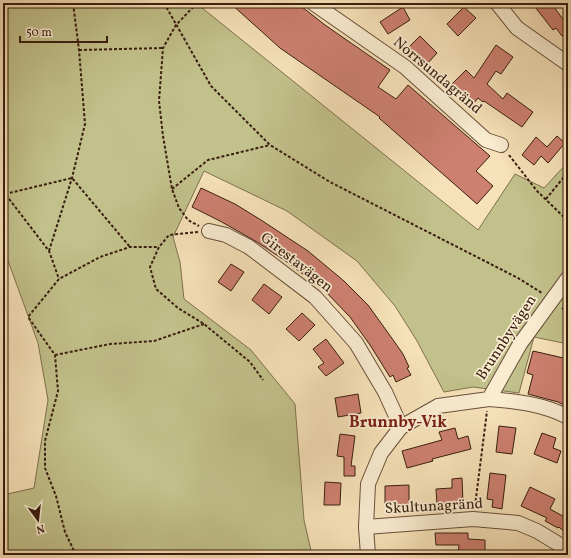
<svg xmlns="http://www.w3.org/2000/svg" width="571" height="558" viewBox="0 0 571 558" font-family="Vollkorn,serif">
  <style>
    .green { fill: #c2c18b; stroke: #7e704d }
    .building { fill: #cd8070; stroke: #3a1e0f }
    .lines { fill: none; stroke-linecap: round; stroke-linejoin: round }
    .street-casing { stroke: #694f39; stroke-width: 16 }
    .path { stroke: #3a1e0f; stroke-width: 2; stroke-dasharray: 3 2; stroke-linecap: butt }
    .street { stroke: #f9ecd1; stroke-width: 14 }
    .labels { text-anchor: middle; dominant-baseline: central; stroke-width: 3.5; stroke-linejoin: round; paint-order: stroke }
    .street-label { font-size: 15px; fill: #3a1e0f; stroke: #f9ecd1 }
    .neighbourhood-label { font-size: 16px; font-weight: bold; fill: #7a1f14; stroke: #f9ecd1 }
  </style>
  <rect width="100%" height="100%" fill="#f6e1b8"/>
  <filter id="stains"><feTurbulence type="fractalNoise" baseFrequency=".005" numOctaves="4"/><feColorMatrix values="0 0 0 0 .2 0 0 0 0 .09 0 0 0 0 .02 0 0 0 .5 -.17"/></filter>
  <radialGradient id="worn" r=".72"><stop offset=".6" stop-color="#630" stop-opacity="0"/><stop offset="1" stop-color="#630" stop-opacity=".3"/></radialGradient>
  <path class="green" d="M3 3H196L478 230 515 174 544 188 568 162V344L534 337 519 393 473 387 444 392 417 341 395 306 357 261 287 211 204 171 173 237 180 262 184 299 251 350 295 404 304 520 312 555H3V495L34 488 48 400 38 343 3 247Z"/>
  <g class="building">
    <path d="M230 3H297L325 25 390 70 378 87 396 99 408 85 490 156 476 171 493 186 477 204 379 118 380 117 280 48Z"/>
    <path d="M541 3H551L568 26V31L562 36 556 28 553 30 535 7Z"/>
    <path d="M403 7 410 20 388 34 380 22Z"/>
    <path d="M464 7 476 18 458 36 447 24Z"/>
    <path d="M420 36 437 53 427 64 409 47Z"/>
    <path d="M496 45 513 57 501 74 496 71 487 84 503 99 507 93 533 112 522 127 484 101 483 102 478 98 473 104 452 84 466 70 474 78Z"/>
    <path d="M557 136 565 143 548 163 541 156 534 165 522 155 536 137 547 147Z"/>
    <path d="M201 188 235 204 261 220 308 251 344 281 368 305 391 337 403 354 409 367 407 368 411 375 396 382 393 375 390 377 370 345 350 317 325 291 287 262 257 242 220 221 192 207Z"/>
    <path d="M231 264 244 272 231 291 218 282Z"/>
    <path d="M264 284 282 297 269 314 252 300Z"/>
    <path d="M302 313 315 325 299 341 286 329Z"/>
    <path d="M326 339 344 363 326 376 318 367 324 363 313 349Z"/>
    <path d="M533 351 568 359V407L558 402 528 394 533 375 527 373Z"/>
    <path d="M358 394 361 413 338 417 335 398Z"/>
    <path d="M499 426 516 428 512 454 496 452Z"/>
    <path d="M455 428 458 439 468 436 471 449 432 459 433 461 407 468 402 451 442 440 439 432Z"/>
    <path d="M542 433 556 438 553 448 561 451 557 463 534 454Z"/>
    <path d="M340 434 355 436 351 466H355V476H344V457L337 456Z"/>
    <path d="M490 473 506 475 502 509 492 507 493 500 487 499Z"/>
    <path d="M462 478 463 503 437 504 436 489 452 488V479Z"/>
    <path d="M325 482 341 483 340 505H324Z"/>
    <path d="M409 485V504L385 505V486Z"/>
    <path d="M530 487 555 499 550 509 568 519V535L559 527 558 528 545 521 547 518 521 506Z"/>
    <path d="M435 533H468V539L485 540V555H458L459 545H436Z"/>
  </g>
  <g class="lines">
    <defs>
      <g id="street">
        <path d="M313 3 405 67 486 140 501 145"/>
        <path d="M497 3 517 28 568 64"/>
        <path d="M209 231 226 235 249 247 315 297 356 343 385 392 401 427 381 453 368 484 366 527 368 555"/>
        <path d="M489 399C516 401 543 404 568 417"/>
        <path d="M401 427 438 406 489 399 520 344 568 278"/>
        <path d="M366 527 473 519 518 523 537 531 565 548 568 553"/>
      </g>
    </defs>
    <use href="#street" class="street-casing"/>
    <g class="path">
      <path d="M164 3 211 86 270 145 330 182 518 278 542 293"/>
      <path d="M197 3 176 25 163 48 159 101 163 136 172 189 179 208 188 220 199 226"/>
      <path d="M79 50 163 48"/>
      <path d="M509 155 537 191 568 221"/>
      <path d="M172 189 208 160 270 145"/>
      <path d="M3 191 49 251 59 279"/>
      <path d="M5 194 72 178 130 247"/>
      <path d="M546 199 568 172"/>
      <path d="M198 232 169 235 159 247 150 267 156 289 178 308 204 324 250 362 263 380"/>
      <path d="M49 251 72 178 85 124 79 50 73 3"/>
      <path d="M562 308 568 312"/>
      <path d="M55 355 110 344 154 341 204 324"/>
      <path d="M475 506 487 411"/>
      <path d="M76 555 65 532 56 496 45 468V441L58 391 55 355 28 317 59 279 100 257 130 247H159"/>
    </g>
    <use href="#street" class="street"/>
  </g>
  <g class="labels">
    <g class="street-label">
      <text transform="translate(437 76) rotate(40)">Norrsundagränd</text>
      <text transform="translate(296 263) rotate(38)">Girestavägen</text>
      <text transform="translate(507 338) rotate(-57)">Brunnbyvägen</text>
      <text transform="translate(434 507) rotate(-3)">Skultunagränd</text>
    </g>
    <g class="neighbourhood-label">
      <text x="398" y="423">Brunnby-Vik</text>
    </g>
  </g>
  <rect width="571" height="558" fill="none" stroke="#f6e1b8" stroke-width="16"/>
  <rect x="4" y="4" width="563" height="550" fill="none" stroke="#3a1e0f" stroke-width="2"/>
  <rect x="8" y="8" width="555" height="542" fill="none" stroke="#3a1e0f"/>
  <g transform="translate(38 520) rotate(165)" stroke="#f9ecd1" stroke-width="3" paint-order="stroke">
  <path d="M0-3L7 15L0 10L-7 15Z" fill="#3a1e0f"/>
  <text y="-6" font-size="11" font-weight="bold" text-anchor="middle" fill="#3a1e0f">N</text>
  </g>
  <path d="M20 36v6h87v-6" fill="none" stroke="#3a1e0f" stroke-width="2"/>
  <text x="26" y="36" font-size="12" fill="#3a1e0f" stroke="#f9ecd1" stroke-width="3" paint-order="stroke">50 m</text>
  <rect width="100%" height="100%" filter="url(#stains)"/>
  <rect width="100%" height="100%" fill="url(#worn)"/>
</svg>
